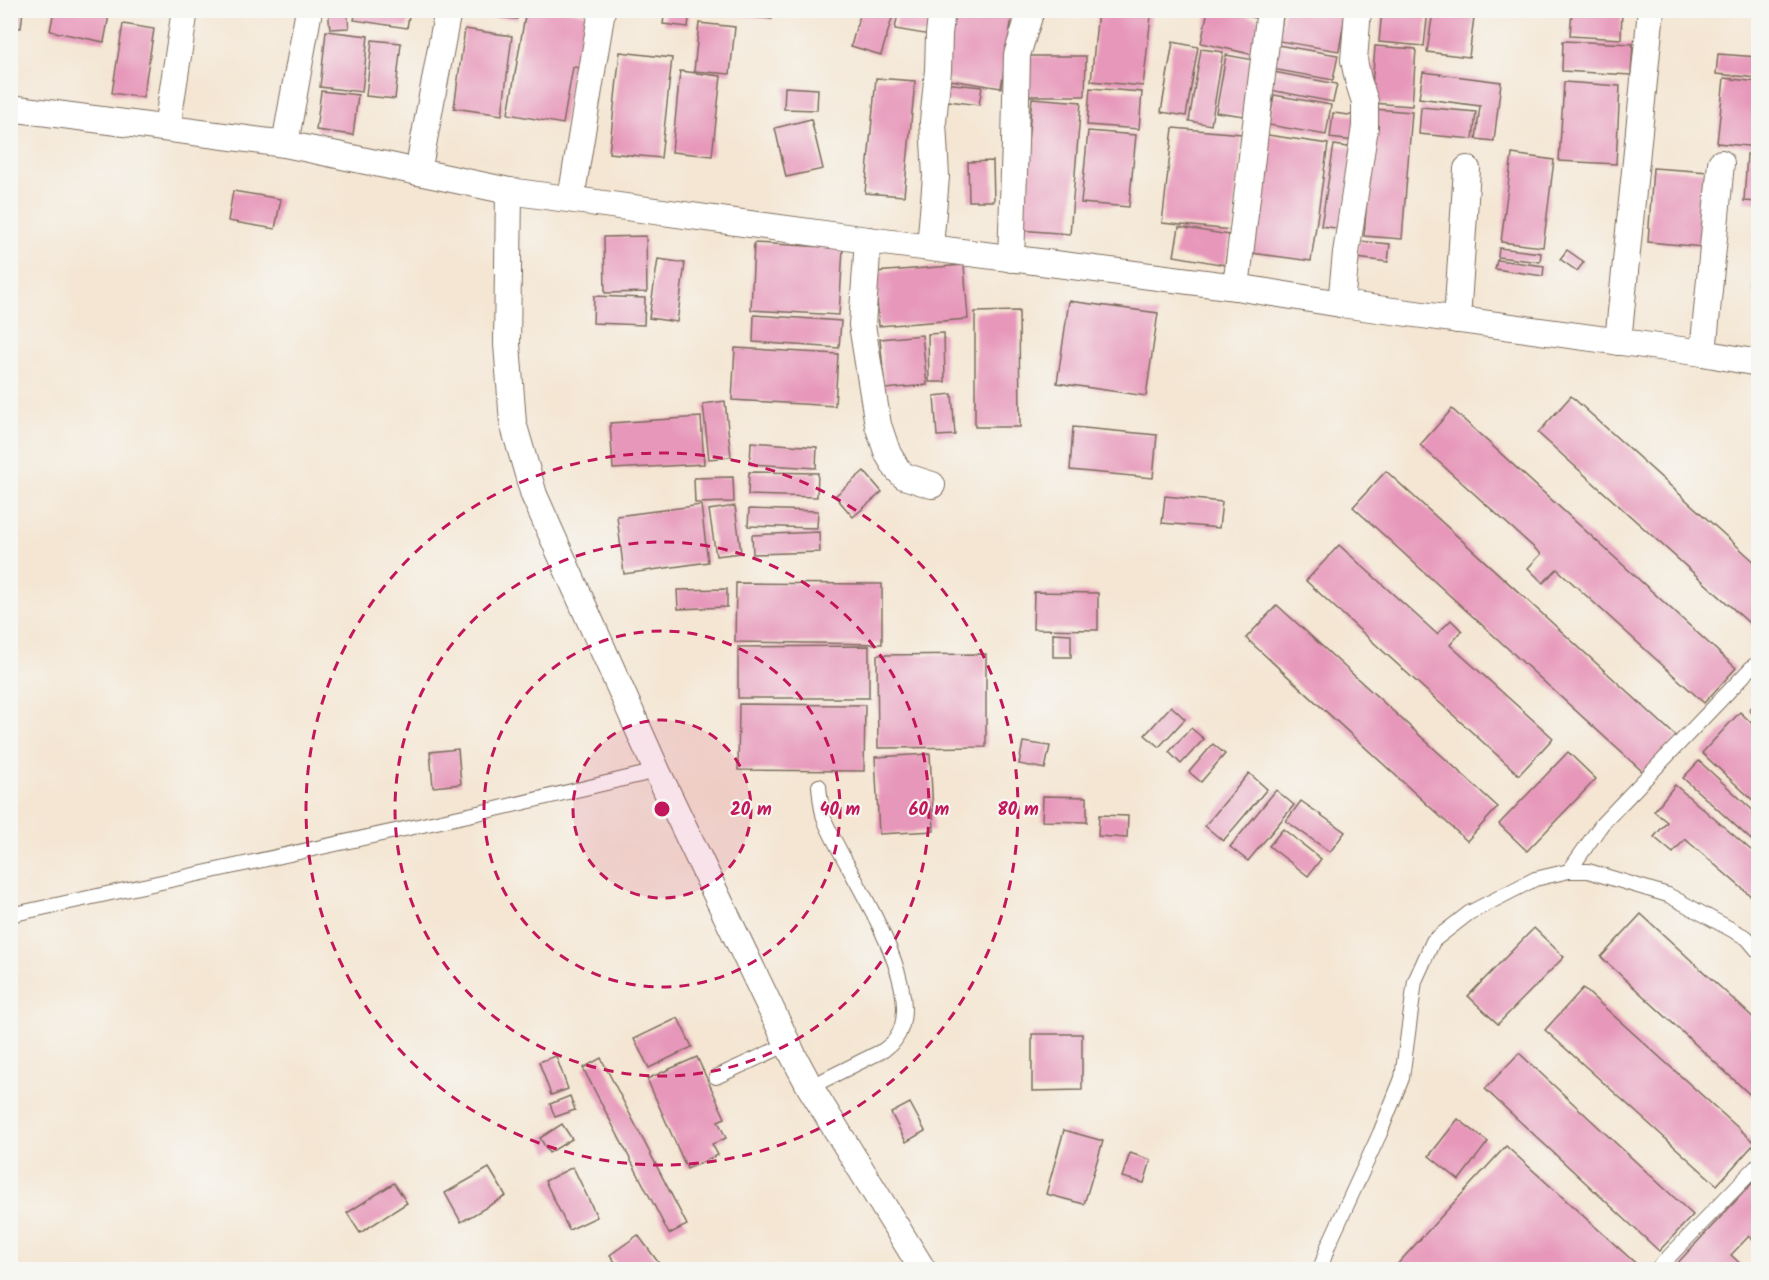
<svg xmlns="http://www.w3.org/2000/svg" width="1769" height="1280" viewBox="0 0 1769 1280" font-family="Kalam,sans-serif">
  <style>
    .building { fill: #e798ba }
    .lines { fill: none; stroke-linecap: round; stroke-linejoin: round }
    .lane-casing { stroke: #7c6c5d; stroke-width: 16 }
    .street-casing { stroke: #7c6c5d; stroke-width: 28 }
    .lane { stroke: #fff; stroke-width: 14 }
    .street { stroke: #fff; stroke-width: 26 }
    .ring { fill: none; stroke: #c2185b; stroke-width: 3; stroke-dasharray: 10 8 }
    .centre { fill: #c2185b; stroke: #f6f6f2; stroke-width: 3 }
    .ring-label { font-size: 18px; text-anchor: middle; font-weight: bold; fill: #c2185b; stroke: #f6f6f2; stroke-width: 4.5; stroke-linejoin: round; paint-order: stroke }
  </style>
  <rect width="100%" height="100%" fill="#f6f6f2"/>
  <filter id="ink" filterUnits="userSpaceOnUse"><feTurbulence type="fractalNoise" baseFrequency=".0167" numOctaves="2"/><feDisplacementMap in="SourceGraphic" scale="12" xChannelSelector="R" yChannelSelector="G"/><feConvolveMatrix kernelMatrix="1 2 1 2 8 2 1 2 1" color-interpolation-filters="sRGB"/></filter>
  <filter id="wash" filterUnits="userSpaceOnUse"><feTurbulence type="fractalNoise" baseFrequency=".008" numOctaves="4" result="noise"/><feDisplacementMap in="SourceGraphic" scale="24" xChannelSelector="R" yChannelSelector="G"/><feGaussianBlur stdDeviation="1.35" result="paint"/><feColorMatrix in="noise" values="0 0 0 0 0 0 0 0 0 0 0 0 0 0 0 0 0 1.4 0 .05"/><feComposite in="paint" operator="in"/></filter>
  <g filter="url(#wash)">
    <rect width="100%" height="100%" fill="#f4e6d3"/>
    <g id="blocks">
      <g class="building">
        <path d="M10 10H23L21 28 10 27Z"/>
        <path d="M54 10H110L104 42 50 31Z"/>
        <path d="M328 10H347L349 28 330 29Z"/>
        <path d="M356 10H410L407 28 354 20Z"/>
        <path d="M471 10H518L517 19 470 15Z"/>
        <path d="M526 10H566L592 15 582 68 573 67 563 124 508 114Z"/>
        <path d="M665 10H690L688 27 663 24Z"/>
        <path d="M705 10H773L772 19 705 12Z"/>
        <path d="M861 10H877L893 15 881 55 851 46Z"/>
        <path d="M954 10H1013L1001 88 944 79Z"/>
        <path d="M1208 10H1223L1263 20 1255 55 1201 43Z"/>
        <path d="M1284 10H1346L1339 51 1279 41Z"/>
        <path d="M1382 10H1428L1424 46 1379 42Z"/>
        <path d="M1572 10H1622L1621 39 1570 36Z"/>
        <path d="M1098 11 1151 16 1143 86 1091 81Z"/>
        <path d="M1433 11 1474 17 1469 57 1427 52Z"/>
        <path d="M898 13 933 20 930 35 895 29Z"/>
        <path d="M699 23 735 27 730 74 694 71Z"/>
        <path d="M123 24 154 29 143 98 112 93Z"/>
        <path d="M465 29 512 36 502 115 454 108Z"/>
        <path d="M326 31 368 36 362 92 320 87Z"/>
        <path d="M372 40 401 43 395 99 366 96Z"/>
        <path d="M1563 41 1633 44 1631 75 1562 71Z"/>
        <path d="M1173 42 1198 47 1186 116 1161 112Z"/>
        <path d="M1277 45 1338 55 1333 80 1272 69Z"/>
        <path d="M1375 46 1416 49 1412 106 1371 103Z"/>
        <path d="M1201 49 1223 52 1211 125 1189 121Z"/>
        <path d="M620 52 672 58 661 158 609 153Z"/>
        <path d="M1718 54 1758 57V78L1716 74Z"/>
        <path d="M1226 55 1254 60 1244 116 1216 112Z"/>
        <path d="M1022 56H1086L1085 96H1022Z"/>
        <path d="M680 71 721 76 712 156 672 152Z"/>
        <path d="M1274 72 1337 84 1333 102 1270 90Z"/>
        <path d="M1423 72 1501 82 1494 141 1476 139 1480 106 1419 98Z"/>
        <path d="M876 78 915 81 904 196 865 193Z"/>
        <path d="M1724 78 1758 82V147L1717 143Z"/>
        <path d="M1564 82 1620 86 1616 164 1559 161Z"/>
        <path d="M943 83 982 87 979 105 941 100Z"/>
        <path d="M785 87 818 89 817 110 784 109Z"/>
        <path d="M1090 88 1142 92 1139 129 1087 125Z"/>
        <path d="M321 91 358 95 353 135 316 130Z"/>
        <path d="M1274 95 1331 105 1326 135 1269 125Z"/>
        <path d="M1032 98 1081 102 1070 234 1020 230Z"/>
        <path d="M1421 107 1476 112 1473 139 1419 134Z"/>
        <path d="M1374 109 1412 112 1402 239 1364 236Z"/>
        <path d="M1333 113 1357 116 1354 141 1330 138Z"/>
        <path d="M811 119 823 169 786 177 775 128Z"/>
        <path d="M1173 128 1242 134 1232 230 1162 223Z"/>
        <path d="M1088 131 1136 135 1129 207 1081 203Z"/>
        <path d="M1262 134 1328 144 1311 261 1245 252Z"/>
        <path d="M1334 145 1354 148 1342 229 1321 226Z"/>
        <path d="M1512 154 1554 160 1543 247 1501 242Z"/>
        <path d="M1747 154H1758V202L1744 201Z"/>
        <path d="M993 161 994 201H969L968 162Z"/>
        <path d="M1653 168 1709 172 1703 247 1648 242Z"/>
        <path d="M233 191 281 199 275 229 228 221Z"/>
        <path d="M1179 227 1230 235 1225 265 1174 256Z"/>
        <path d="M646 236 647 292 605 293 604 237Z"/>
        <path d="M1359 241 1390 244 1388 262 1357 258Z"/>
        <path d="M754 243 843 248 839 315 751 310Z"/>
        <path d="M1499 248 1541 253 1540 262 1498 257Z"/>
        <path d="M1567 250 1584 262 1577 271 1560 259Z"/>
        <path d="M658 259 685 263 677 322 649 318Z"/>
        <path d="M1757 259H1758V294L1753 293Z"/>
        <path d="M1497 260 1544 266 1543 276 1495 269Z"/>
        <path d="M964 265 968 319 879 326 875 272Z"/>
        <path d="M594 296 645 298 644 325 593 323Z"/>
        <path d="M1069 301 1158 313 1146 396 1057 383Z"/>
        <path d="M1019 311 1020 427H975V312Z"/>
        <path d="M754 315 841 321 839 348 753 342Z"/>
        <path d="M944 333 945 382H929L928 334Z"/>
        <path d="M922 335 927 385 885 389 880 339Z"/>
        <path d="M735 348 838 354 835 406 732 400Z"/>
        <path d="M952 394 955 435 937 436 934 396Z"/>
        <path d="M1571 396 1758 565V631L1538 433Z"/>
        <path d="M725 401 731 457 709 459 703 404Z"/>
        <path d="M1452 409 1736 668 1704 703 1557 569 1543 583 1528 568 1541 554 1420 445Z"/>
        <path d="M701 417 704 464 613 469 610 423Z"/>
        <path d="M1073 427 1157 435 1153 478 1070 470Z"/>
        <path d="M751 442 817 447 816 468 750 464Z"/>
        <path d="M864 471 882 492 853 517 835 496Z"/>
        <path d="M1386 471 1677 737 1644 773 1353 507Z"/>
        <path d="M749 472 818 473 817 497 748 495Z"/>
        <path d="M733 477 734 502 695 503 694 478Z"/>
        <path d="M1165 496 1222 502 1219 528 1162 523Z"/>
        <path d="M701 505 708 562 624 574 617 516Z"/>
        <path d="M735 506 741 553 716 556 709 510Z"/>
        <path d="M749 509 818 511 817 528 748 526Z"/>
        <path d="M819 532 820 552 753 554 752 535Z"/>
        <path d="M1339 545 1437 634 1451 620 1462 631 1450 645 1553 738 1519 775 1306 581Z"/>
        <path d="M736 583 882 584V644L735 642Z"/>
        <path d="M727 589V607L678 609 677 590Z"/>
        <path d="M1034 592 1098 593V630L1033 629Z"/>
        <path d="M1277 605 1498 807 1467 841 1246 638Z"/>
        <path d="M1053 633 1071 634V657H1053Z"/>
        <path d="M869 646V698H738V647Z"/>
        <path d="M986 654V747L878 748 877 655Z"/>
        <path d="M1758 700V718L1749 710Z"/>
        <path d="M739 704 865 705 864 771 738 770Z"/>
        <path d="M1171 706 1185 719 1159 747 1145 735Z"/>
        <path d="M1740 712 1758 729V805L1702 753Z"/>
        <path d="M1191 728 1204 739 1181 764 1169 752Z"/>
        <path d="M1023 742 1050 746 1045 769 1019 764Z"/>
        <path d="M1213 744 1225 754 1201 782 1189 772Z"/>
        <path d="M458 749 461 784 433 787 430 752Z"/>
        <path d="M1568 752 1596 779 1527 851 1499 824Z"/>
        <path d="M930 754 934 831 879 834 875 757Z"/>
        <path d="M1699 761 1758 815V846L1683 778Z"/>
        <path d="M1249 773 1267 789 1223 841 1205 826Z"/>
        <path d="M1675 785 1758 856V902L1685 839 1673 853 1654 837 1667 822 1654 811Z"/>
        <path d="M1276 790 1294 805 1248 861 1230 847Z"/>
        <path d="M1043 796 1087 797V822L1042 821Z"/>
        <path d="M1301 801 1345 832 1330 852 1286 821Z"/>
        <path d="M1099 815 1128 816 1127 838 1098 836Z"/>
        <path d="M1283 829 1321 859 1308 876 1269 846Z"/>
        <path d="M1641 914 1758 1022V1102L1601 957Z"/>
        <path d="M1534 928 1564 957 1498 1024 1468 996Z"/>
        <path d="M1583 988 1755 1143 1717 1185 1545 1030Z"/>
        <path d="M678 1018 692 1047 649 1068 634 1039Z"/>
        <path d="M1032 1034H1082V1090L1032 1091Z"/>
        <path d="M1519 1053 1693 1215 1659 1251 1485 1089Z"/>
        <path d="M556 1056 568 1089 551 1095 539 1062Z"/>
        <path d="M697 1057 725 1118 718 1121 726 1138 712 1144 718 1155 687 1169 647 1079Z"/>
        <path d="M601 1058 687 1225 669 1234 583 1068Z"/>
        <path d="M570 1096 575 1110 555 1117 550 1104Z"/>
        <path d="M910 1103 925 1131 906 1142 891 1113Z"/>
        <path d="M1458 1119 1488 1142 1459 1180 1429 1156Z"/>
        <path d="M562 1124 572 1139 549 1153 540 1138Z"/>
        <path d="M1064 1130 1103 1141 1084 1204 1046 1194Z"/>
        <path d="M1506 1146 1643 1270H1392Z"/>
        <path d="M1130 1153 1151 1160 1144 1183 1122 1177Z"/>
        <path d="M573 1167 597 1217 569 1230 545 1181Z"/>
        <path d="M489 1168 506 1196 461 1222 445 1193Z"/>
        <path d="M1758 1177V1245L1749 1236 1731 1255 1747 1270H1671Z"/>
        <path d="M394 1183 407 1203 360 1233 347 1213Z"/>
        <path d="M638 1235 664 1270H621L610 1255Z"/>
      </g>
    </g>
  </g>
  <g filter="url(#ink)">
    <use href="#blocks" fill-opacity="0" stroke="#7c6c5d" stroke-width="1.5"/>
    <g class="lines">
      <defs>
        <g id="lane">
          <path d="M1569 871 1602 824 1753 666"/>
          <path d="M10 915 496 809 657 771"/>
          <path d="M716 1077 788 1044"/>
          <path d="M810 1087 884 1050C887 1047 892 1044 895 1040 932 990 845 870 825 821 821 810 820 798 819 786"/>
          <path d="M1659 1267 1758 1165"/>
          <path d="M1320 1270 1328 1246 1380 1133 1402 1078 1415 981 1433 941 1469 913 1535 879 1569 871H1588L1668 895 1747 938 1758 951"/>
        </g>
        <g id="street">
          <path d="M10 108 285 144 509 191 868 240 1236 287 1341 304 1703 353 1758 363"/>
          <path d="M167 128 185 10"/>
          <path d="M285 144 309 10"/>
          <path d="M418 172 448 10"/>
          <path d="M509 191 507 344 513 423 534 495 657 771 794 1057 810 1087 923 1270"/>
          <path d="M571 199 602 10"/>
          <path d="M868 240 862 325 878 425 888 454 897 469 904 476 932 485"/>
          <path d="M930 247 936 177 933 122 938 70 939 34 942 10"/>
          <path d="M1011 259 1015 143 1017 55 1031 10"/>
          <path d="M1236 287 1270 10"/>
          <path d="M1341 304 1346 253 1365 127V102L1358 80 1354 60 1358 10"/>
          <path d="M1457 320 1467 169"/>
          <path d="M1618 342 1651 10"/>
          <path d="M1703 353 1721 163"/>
        </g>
      </defs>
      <use href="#lane" class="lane-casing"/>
      <use href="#street" class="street-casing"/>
      <use href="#lane" class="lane"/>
      <use href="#street" class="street"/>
    </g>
  </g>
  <circle cx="662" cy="809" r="89" fill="#c2185b" fill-opacity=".12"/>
  <g class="ring">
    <circle cx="662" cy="809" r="89"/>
    <circle cx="662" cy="809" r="178"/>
    <circle cx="662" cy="809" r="267"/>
    <circle cx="662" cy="809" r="356"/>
  </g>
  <circle cx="662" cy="809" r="9" class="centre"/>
  <g class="ring-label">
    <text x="751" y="815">20 m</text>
    <text x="840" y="815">40 m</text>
    <text x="929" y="815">60 m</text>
    <text x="1018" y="815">80 m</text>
  </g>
  <rect width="1769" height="1280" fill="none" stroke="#f6f6f2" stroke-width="36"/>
</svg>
